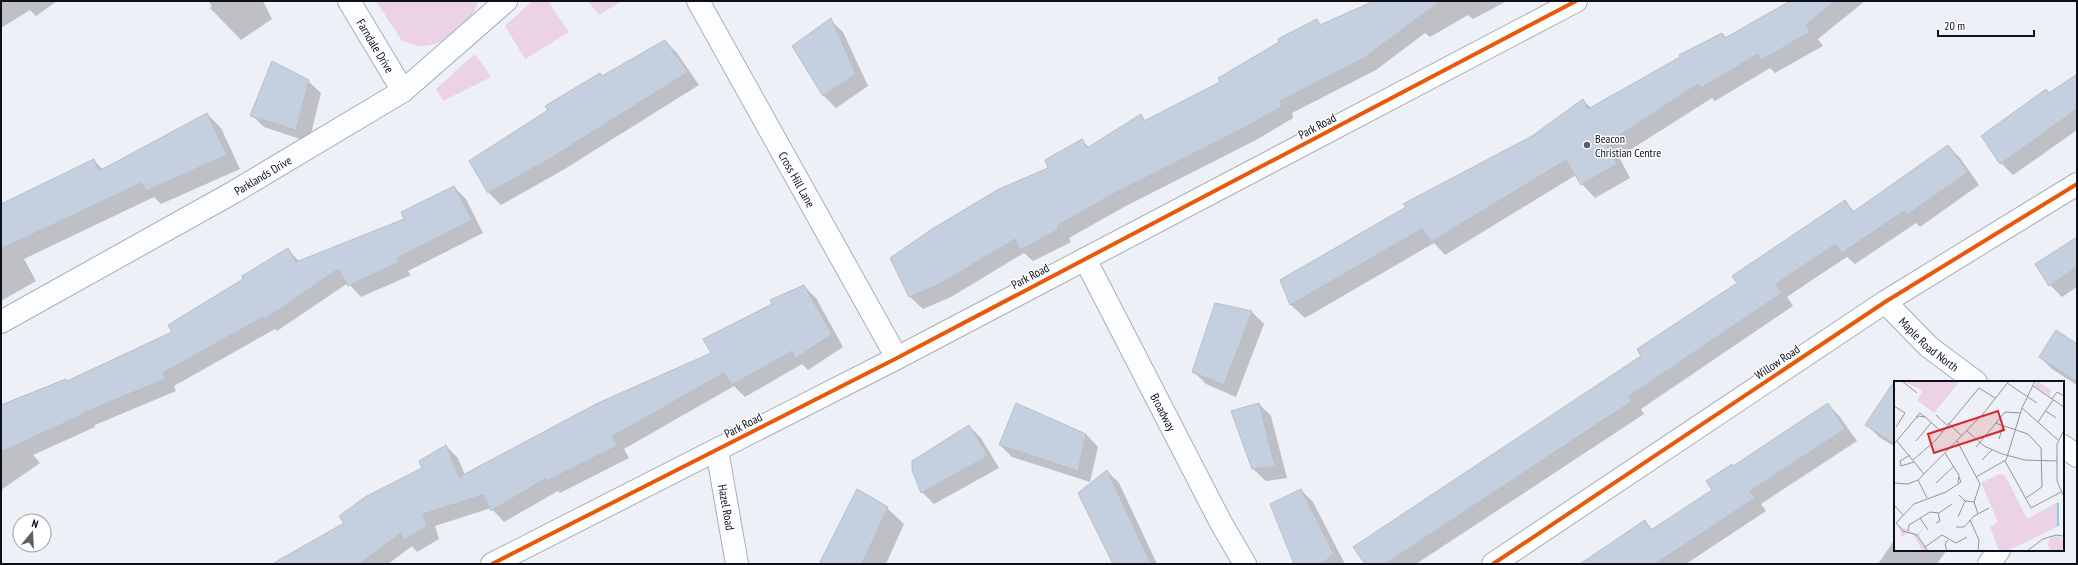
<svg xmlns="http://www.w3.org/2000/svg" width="2078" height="565" viewBox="0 0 2078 565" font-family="'PT Sans Narrow',sans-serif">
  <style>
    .green { fill: #ebd2e6 }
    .shadow { fill: #0003 }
    .building { fill: #c4d0df; stroke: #b9bec6 }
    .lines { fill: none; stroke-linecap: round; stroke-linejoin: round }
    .minor-casing { stroke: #abadb7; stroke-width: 24 }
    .tertiary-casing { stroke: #abadb7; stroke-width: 24 }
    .minor { stroke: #fcfdfe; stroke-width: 22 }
    .tertiary { stroke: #fcfdfe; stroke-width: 22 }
    .cycleway-casing { stroke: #fff; stroke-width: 6 }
    .cycleway { stroke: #e8590c; stroke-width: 4 }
    .poi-dot { fill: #5c5e68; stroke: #fff; stroke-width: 1.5 }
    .labels { text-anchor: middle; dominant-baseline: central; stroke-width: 3; stroke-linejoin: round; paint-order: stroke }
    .street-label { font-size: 12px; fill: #0d0f1a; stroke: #fff }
    .poi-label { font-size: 12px; fill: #0d0f1a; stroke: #fff; text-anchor: start }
    .inset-river { fill: none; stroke: #87cfe3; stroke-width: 2 }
    .inset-road { fill: none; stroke: #94969f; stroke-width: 1 }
    .view { fill: #d62828; fill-opacity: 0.15; stroke: #d62828; stroke-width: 2 }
    .inset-edge { fill: none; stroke: #0d0f1a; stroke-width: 2 }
  </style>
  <rect width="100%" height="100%" fill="#eef0f8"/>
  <g class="green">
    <path d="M376 1H477L478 2C472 24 447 45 423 46 417 47 409 43 402 41Z"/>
    <path d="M532 1H548L569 32 525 59 505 26Z"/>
    <path d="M588 1H622L599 15Z"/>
    <path d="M475 54 491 77 443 101 436 89Z"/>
  </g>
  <g class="shadow">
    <path d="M1 1H57L36 16 30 10 1 28Z"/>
    <path d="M208 1H263L272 19 241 40 210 8 212 6Z"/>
    <path d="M1376 1H1507L1473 19 1468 15 1430 37 1425 33 1376 70 1292 113 1293 118 1256 140 1124 207 1069 238 1071 242 1033 261 1024 253 951 297 923 309 910 297 891 259 1049 168 1081 140 1090 148 1140 115 1146 121 1221 82 1317 20 1321 25Z"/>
    <path d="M1792 1H1865L1818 39 1823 46 1775 73 1770 68 1715 101 1712 98 1619 157 1630 178 1595 198 1582 184 1576 175 1445 255 1434 243 1305 318 1291 305 1281 281 1533 137 1583 100 1591 108 1722 34 1727 38Z"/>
    <path d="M830 20 843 32 868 86 836 108 824 96 794 46Z"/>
    <path d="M665 41 677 53 699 85 563 170 501 205 489 193 603 77Z"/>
    <path d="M2077 75V130L2013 175 2001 163 2050 94Z"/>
    <path d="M308 81 321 93 309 142 264 127 252 115Z"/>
    <path d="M207 114 221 128 240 169 161 204 154 197 24 259 36 281 1 301V224L94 160 103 170Z"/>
    <path d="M1948 146 1960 158 1979 185 1920 227 1916 223 1855 264 1847 257 1818 276 1787 297 1793 306 1641 409 1644 414 1416 564H1366L1845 202 1855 212Z"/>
    <path d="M454 187 466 199 483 233 408 271 411 275 361 297 348 283 277 331 275 329 174 386 176 391 95 425V427L33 455 40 463 1 490V406L67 382 174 332 287 249 300 262 405 220Z"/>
    <path d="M2077 238V287L2062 297 2050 285Z"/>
    <path d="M804 286 816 298 843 347 808 370 802 364 745 397 734 386 624 449 629 458 560 493 558 491 504 522 491 508 435 526 439 539 417 552 412 546 388 564H294L345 524 423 469 446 446 458 458 465 475 713 353 774 305Z"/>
    <path d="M1215 304 1252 312 1264 324 1236 397 1206 384 1194 372Z"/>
    <path d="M2077 346V385L2052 369 2040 357Z"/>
    <path d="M1259 404 1271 416 1287 478 1266 481 1253 469 1232 412Z"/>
    <path d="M1828 404 1840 417 1857 441 1761 504 1766 511 1686 564H1580L1645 522 1653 530 1713 490 1733 467Z"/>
    <path d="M1895 406V447L1879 437 1867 425Z"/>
    <path d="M969 426 981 438 999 468 934 504 922 492Z"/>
    <path d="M1086 434 1098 447 1090 482 1012 457 1000 445Z"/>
    <path d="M1107 471 1119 483 1157 564H1114Z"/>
    <path d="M1301 490 1313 502 1345 564H1295Z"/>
    <path d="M887 508 904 524 886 564H820Z"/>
    <path d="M1895 539V550L1946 551 1937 564H1878Z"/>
  </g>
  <g class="building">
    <path d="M1374 1H1440L1364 58 1280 101 1282 106 1244 128 1111 195 1057 226 1059 229 1020 250 1015 239 938 285 909 297 890 258 932 229 999 189 1048 168 1045 160 1082 139 1087 148 1141 114 1144 121 1220 82 1218 78 1279 42 1278 39 1317 19 1320 25Z"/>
    <path d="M1790 1H1835L1806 25 1810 32 1761 60 1758 54 1701 88 1698 84 1606 144 1617 164 1581 185 1566 160 1431 242 1422 229 1290 305 1280 280 1406 207 1403 204 1532 136 1583 99 1588 109 1680 57 1679 55 1722 33 1725 38Z"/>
    <path d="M831 18 856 74 823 96 792 46Z"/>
    <path d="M665 40 688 72 551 158 488 193 469 161 548 110 545 106 600 73 602 76Z"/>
    <path d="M272 61 309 80 296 130 250 116Z"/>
    <path d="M2077 74V109L2000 164 1981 136 2046 89 2049 93Z"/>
    <path d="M207 113 227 155 146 191 141 183 1 249V204L94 159 99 171Z"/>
    <path d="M1948 145 1968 172 1907 215 1904 211 1842 253 1836 244 1776 284 1782 293 1629 396 1632 401 1385 564H1365L1353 547 1641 356 1637 349 1737 283 1732 276 1845 200 1853 212Z"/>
    <path d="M454 186 472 220 397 258 399 262 348 286 338 269 264 320 263 317 163 373 165 379 83 413 84 414 1 452V405L66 379 67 381 172 332 168 325 243 279 242 276 288 248 296 262 404 219 401 212Z"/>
    <path d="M2077 237V267L2049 286 2035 264Z"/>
    <path d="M804 285 832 334 795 359 792 351 732 385 724 373 613 436 617 446 547 481 546 478 491 511 483 495 423 514 427 526 404 540 401 533 359 564H272L344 523 339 516 365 497 422 468 419 461 446 445 459 477 598 403 711 353 703 339 772 304 770 300Z"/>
    <path d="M1215 303 1252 311 1224 385 1192 372Z"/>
    <path d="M2056 330 2077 344V382L2039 357Z"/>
    <path d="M1895 380V444L1865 425Z"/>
    <path d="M1016 403 1086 434 1078 471 999 445Z"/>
    <path d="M1259 403 1275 466 1252 469 1231 411Z"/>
    <path d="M1828 403 1845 429 1750 491 1755 498 1655 564H1580L1645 520 1651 530 1712 490 1706 481 1732 464 1733 466Z"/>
    <path d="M969 425 988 456 921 493 912 470V461Z"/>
    <path d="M1107 470 1151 564H1113L1078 493Z"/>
    <path d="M857 489 888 507 862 564H819Z"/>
    <path d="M1301 489 1334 554 1321 564H1294L1270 504Z"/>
  </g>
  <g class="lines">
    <defs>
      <g id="minor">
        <path id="s1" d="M349 1 403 91"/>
        <path id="s2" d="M698 1 897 358"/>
        <path id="s3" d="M1085 259 1221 523 1245 564"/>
        <path id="s4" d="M1885 302 1929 347 1976 382"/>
        <path id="s5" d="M1 322 234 192 403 91 506 1"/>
        <path d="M2063 446 2077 456"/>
        <path id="s6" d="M717 450 737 564"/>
        <path d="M1493 564 1885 302 2077 184"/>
        <path d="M1989 564 1999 550"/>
      </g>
      <path id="tertiary" d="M492 564 897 358 1576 1"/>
    </defs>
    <use href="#minor" class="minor-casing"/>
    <use href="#tertiary" class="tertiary-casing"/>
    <use href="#minor" class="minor"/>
    <use href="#tertiary" class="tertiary"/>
    <defs>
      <g id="cycleway">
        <path d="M492 564 897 358 1576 1"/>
        <path d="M1493 564 1885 302 2077 184"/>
      </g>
    </defs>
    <use href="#cycleway" class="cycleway-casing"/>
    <use href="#cycleway" class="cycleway"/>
  </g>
  <circle class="poi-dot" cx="1587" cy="145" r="4"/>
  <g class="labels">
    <g class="street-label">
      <text stroke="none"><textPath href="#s1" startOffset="52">Farndale Drive</textPath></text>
      <text transform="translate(1317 126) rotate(-28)">Park Road</text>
      <text stroke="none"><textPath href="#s5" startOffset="300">Parklands Drive</textPath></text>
      <text stroke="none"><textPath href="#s2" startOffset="204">Cross Hill Lane</textPath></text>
      <text transform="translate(1030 276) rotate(-28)">Park Road</text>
      <text stroke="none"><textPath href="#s4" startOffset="61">Maple Road North</textPath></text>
      <text transform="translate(1777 362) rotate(-34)">Willow Road</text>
      <text stroke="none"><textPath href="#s3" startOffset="172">Broadway</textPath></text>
      <text transform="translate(743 425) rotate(-27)">Park Road</text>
      <text stroke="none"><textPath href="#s6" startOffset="58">Hazel Road</textPath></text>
    </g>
    <g class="poi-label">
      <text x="1595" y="138">Beacon<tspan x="1595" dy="14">Christian Centre</tspan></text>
    </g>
  </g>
  <g transform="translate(1894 381)">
    <rect width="170" height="170" fill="#eef0f8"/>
    <path d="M8 0H66L40 32 23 19 28 11 26 8ZM143 0 157 9 156 15 140 5ZM105 93 111 94 133 138 164 121 165 145 113 170H105L96 146 104 141 87 102ZM5 145 23 153 31 146 24 155 34 170H29L19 153 14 152 8 156ZM154 163a8 8 0 1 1 16 0a8 8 0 1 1-16 0Z" fill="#ebd2e6"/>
    <path class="inset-river" d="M164 122V145"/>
    <path class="inset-road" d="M8 0 23 12M113 2 143 22M139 5 170 26M158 18 163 11 170 15M0 25 11 32 2 46M128 27 164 59M152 30 162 37M42 34 53 44M22 36 26 32 31 36M144 41 159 19M54 42 68 55M101 42 134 53 147 67 148 106 132 117M170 49 163 63V100L170 116M73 50 90 65 108 73 131 79 163 80M105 58 109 45M3 60 30 93M22 60 37 42M63 60 86 103 80 121 84 133M0 63 22 37 25 35 31 36 48 51M82 66 111 31 126 32M51 72 65 94 64 102M16 74 6 80 7 85 20 81M19 79 41 60 85 7 101 17M88 79 98 69M111 80 137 127 167 111M82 96 112 79 128 27 141 0M24 99 33 117M0 102 14 103 24 99 89 33 115 0M42 102 60 85M65 114 71 120 80 121M0 124 9 134M64 136 71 120M26 137 34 149M76 139 85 159 84 170M2 142 20 123 52 111 67 101 65 96M2 142 9 150 23 154 34 170M42 142 46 140 44 132M62 146H70L80 135 95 127M14 150 15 144 36 131 45 132 58 123M31 166 48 154 62 162 73 156M53 170 51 163 54 159M133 170 149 158 162 154 169 155"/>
    <path class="view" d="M104 30 110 49 40 72 34 53Z"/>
    <rect width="170" height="170" class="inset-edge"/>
  </g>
  <rect width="2078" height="565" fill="none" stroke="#0d0f1a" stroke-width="4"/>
  <g transform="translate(32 533) rotate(18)"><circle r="19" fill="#ffffff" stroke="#9e9fa3"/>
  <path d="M0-3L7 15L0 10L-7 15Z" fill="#5c5e68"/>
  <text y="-6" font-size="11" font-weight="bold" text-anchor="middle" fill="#0d0f1a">N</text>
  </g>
  <path d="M1938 30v6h96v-6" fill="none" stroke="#0d0f1a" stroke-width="2"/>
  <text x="1944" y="30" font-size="12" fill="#0d0f1a" stroke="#ffffff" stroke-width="3" paint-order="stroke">20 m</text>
</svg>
